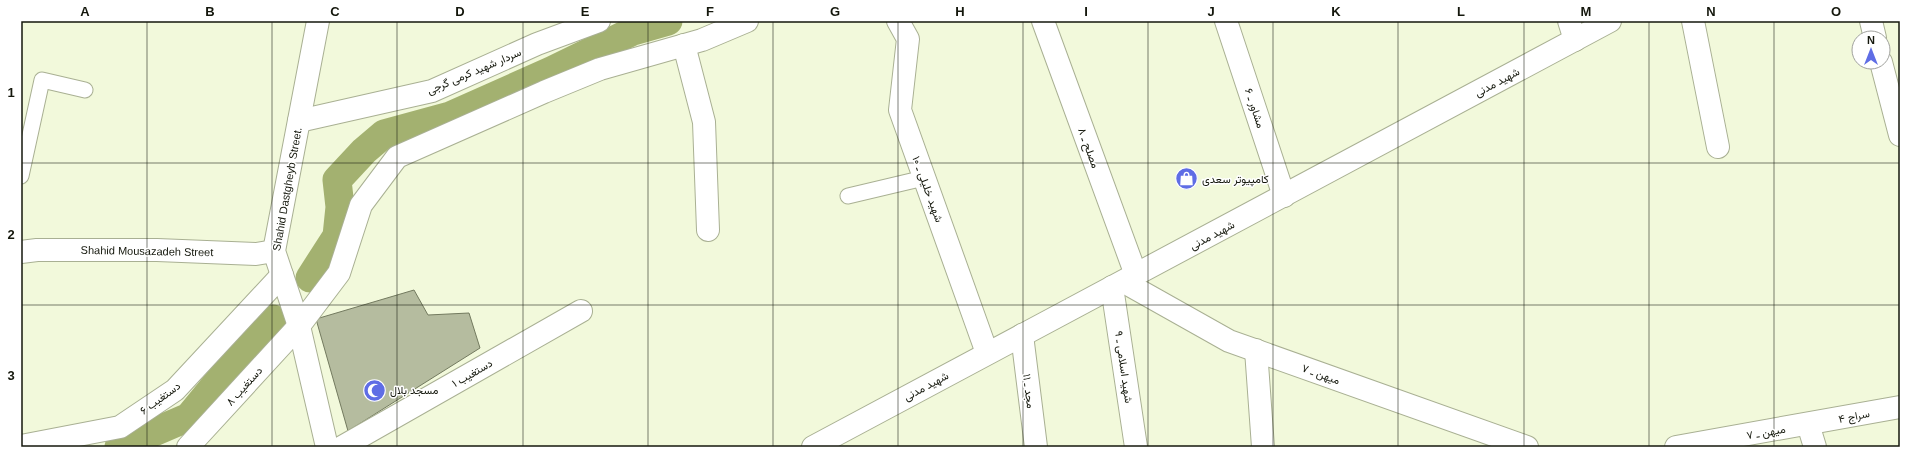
<svg xmlns="http://www.w3.org/2000/svg" width="1921" height="468" viewBox="0 0 1921 468" font-family="Arial,Vazirmatn,sans-serif">
  <style>
    .lines { fill: none; stroke-linecap: round; stroke-linejoin: round }
    .canal { stroke: #a3b170; stroke-width: 29 }
    .building { fill: #b5bc9f; stroke: #737a5f }
    .service-casing { stroke: #a9b093; stroke-width: 17 }
    .minor-casing { stroke: #a9b093; stroke-width: 24 }
    .tertiary-casing { stroke: #a9b093; stroke-width: 24 }
    .service { stroke: #fff; stroke-width: 15 }
    .minor { stroke: #fff; stroke-width: 22 }
    .tertiary { stroke: #fff; stroke-width: 22 }
    .grid { fill: none; stroke: #14170c; stroke-width: 1; stroke-opacity: 0.55 }
    .labels { text-anchor: middle; dominant-baseline: central; stroke-width: 3; stroke-linejoin: round; paint-order: stroke }
    .street-label { font-size: 11px; fill: #14170c; stroke: #fff }
    .poi-label { font-size: 11px; fill: #14170c; stroke: #fff; text-anchor: start }
    .neatline { fill: none; stroke: #14170c; stroke-width: 1.5 }
    .grid-label { font-size: 13px; text-anchor: middle; font-weight: bold; fill: #14170c }
  </style>
  <rect width="100%" height="100%" fill="#f2f9db"/>
  <g class="lines">
    <g class="canal">
      <path d="M310 278 337 236 340 207 337 180 364 151 384 134 450 116 551 71 633 31 668 21"/>
      <path d="M119 447 189 417 255 337 273 319"/>
    </g>
  </g>
  <path class="building" d="M414 290 428 315 469 313 480 348 348 431 316 319Z"/>
  <g class="lines">
    <defs>
      <g id="service">
        <path d="M21 176 42 80 85 90"/>
        <path d="M848 196 924 178"/>
      </g>
      <g id="minor">
        <path d="M898 21 908 39 900 110 987 353"/>
        <path d="M1043 21 1136 275"/>
        <path d="M1226 21 1284 196"/>
        <path d="M1569 21 1575 40"/>
        <path d="M1693 21 1718 147"/>
        <path d="M1871 21 1875 38"/>
        <path d="M684 45 704 122 708 230"/>
        <path d="M1881 62 1900 135"/>
        <path d="M299 121 432 91 537 44 599 21"/>
        <path d="M21 252 37 250H157L256 254 274 251"/>
        <path d="M1124 282 1229 341 1527 447"/>
        <path d="M1112 287 1136 447"/>
        <path d="M1022 335 1036 447"/>
        <path d="M1256 350 1263 447"/>
        <path d="M1808 424 1815 447"/>
        <path d="M21 446 120 427 175 390 282 275"/>
        <path d="M188 447 299 326 339 273 361 205 397 157 544 92 600 69 702 40 747 21"/>
        <path d="M342 447 581 311"/>
        <path d="M1676 447 1900 407"/>
      </g>
      <g id="tertiary">
        <path d="M318 21 274 251 299 326 327 447"/>
        <path d="M813 447 1610 21"/>
      </g>
    </defs>
    <use href="#service" class="service-casing"/>
    <use href="#minor" class="minor-casing"/>
    <use href="#tertiary" class="tertiary-casing"/>
    <use href="#service" class="service"/>
    <use href="#minor" class="minor"/>
    <use href="#tertiary" class="tertiary"/>
  </g>
  <path class="grid" d="M147 21V447M272 21V447M397 21V447M523 21V447M648 21V447M773 21V447M898 21V447M1023 21V447M1148 21V447M1273 21V447M1398 21V447M1524 21V447M1649 21V447M1774 21V447M21 163H1900M21 305H1900"/>
  <defs>
    <symbol id="shop-disc" viewBox="-11 -11 22 22"><circle r="9.5" fill="#5f6de5" stroke="#fff"/><path d="M-5-2.5h2.3a2.7 3.5 0 0 1 5.4 0H5L5.5 6h-11ZM-1.5-2.5h3a1.5 2.3 0 0 0-3 0Z" fill="#fff"/></symbol>
    <symbol id="mosque-disc" viewBox="-11 -11 22 22"><circle r="9.5" fill="#5f6de5" stroke="#fff"/><path d="M3.5-4.9A6 6 0 1 0 3.5 4.9A5 5 0 1 1 3.5-4.9Z" fill="#fff"/></symbol>
  </defs>
  <g fill-rule="evenodd">
    <use href="#shop-disc" x="1174" y="166" width="25" height="25"/>
    <use href="#mosque-disc" x="362" y="378" width="25" height="25"/>
  </g>
  <g class="labels">
    <g class="street-label">
      <text transform="translate(474 71) rotate(-23)">سردار شهید کرمی گرجی</text>
      <text transform="translate(1497 82) rotate(-28)">شهید مدنی</text>
      <text transform="translate(1255 108) rotate(72)">مشاور ـ ۶</text>
      <text transform="translate(1089 148) rotate(70)">مصلح ـ ۸</text>
      <text transform="translate(287 189) rotate(-80)">Shahid Dastgheyb Street.</text>
      <text transform="translate(928 189) rotate(70)">شهید خلیلی ـ ۱۰</text>
      <text transform="translate(1212 235) rotate(-28)">شهید مدنی</text>
      <text transform="translate(147 251) rotate(1)">Shahid Mousazadeh Street</text>
      <text transform="translate(1124 367) rotate(82)">شهید اسلامی ـ ۹</text>
      <text transform="translate(472 373) rotate(-30)">دستغیب ۱</text>
      <text transform="translate(1321 374) rotate(20)">میهن ـ ۷</text>
      <text transform="translate(244 386) rotate(-48)">دستغیب ۸</text>
      <text transform="translate(926 386) rotate(-28)">شهید مدنی</text>
      <text transform="translate(1029 391) rotate(83)">مجد ـ ۱۱</text>
      <text transform="translate(160 398) rotate(-36)">دستغیب ۶</text>
      <text transform="translate(1854 416) rotate(-11)">سراج ۴</text>
      <text transform="translate(1766 432) rotate(-10)">میهن ـ ۷</text>
    </g>
    <g class="poi-label">
      <text x="1202" y="179">کامپیوتر سعدی</text>
      <text x="390" y="390">مسجد بلال</text>
    </g>
  </g>
  <rect width="1921" height="468" fill="none" stroke="#ffffff" stroke-width="44"/>
  <g transform="translate(1871 50)"><circle r="19" fill="#ffffff" stroke="#a1a29e"/>
  <path d="M0-3L7 15L0 10L-7 15Z" fill="#5f6de5"/>
  <text y="-6" font-size="11" font-weight="bold" text-anchor="middle" fill="#14170c">N</text>
  </g>
  <rect x="22" y="22" width="1877" height="424" class="neatline"/>
  <g class="grid-label">
    <text x="85" y="16">A</text>
    <text x="210" y="16">B</text>
    <text x="335" y="16">C</text>
    <text x="460" y="16">D</text>
    <text x="585" y="16">E</text>
    <text x="710" y="16">F</text>
    <text x="835" y="16">G</text>
    <text x="960" y="16">H</text>
    <text x="1086" y="16">I</text>
    <text x="1211" y="16">J</text>
    <text x="1336" y="16">K</text>
    <text x="1461" y="16">L</text>
    <text x="1586" y="16">M</text>
    <text x="1711" y="16">N</text>
    <text x="1836" y="16">O</text>
    <text x="11" y="97">1</text>
    <text x="11" y="239">2</text>
    <text x="11" y="380">3</text>
  </g>
</svg>
